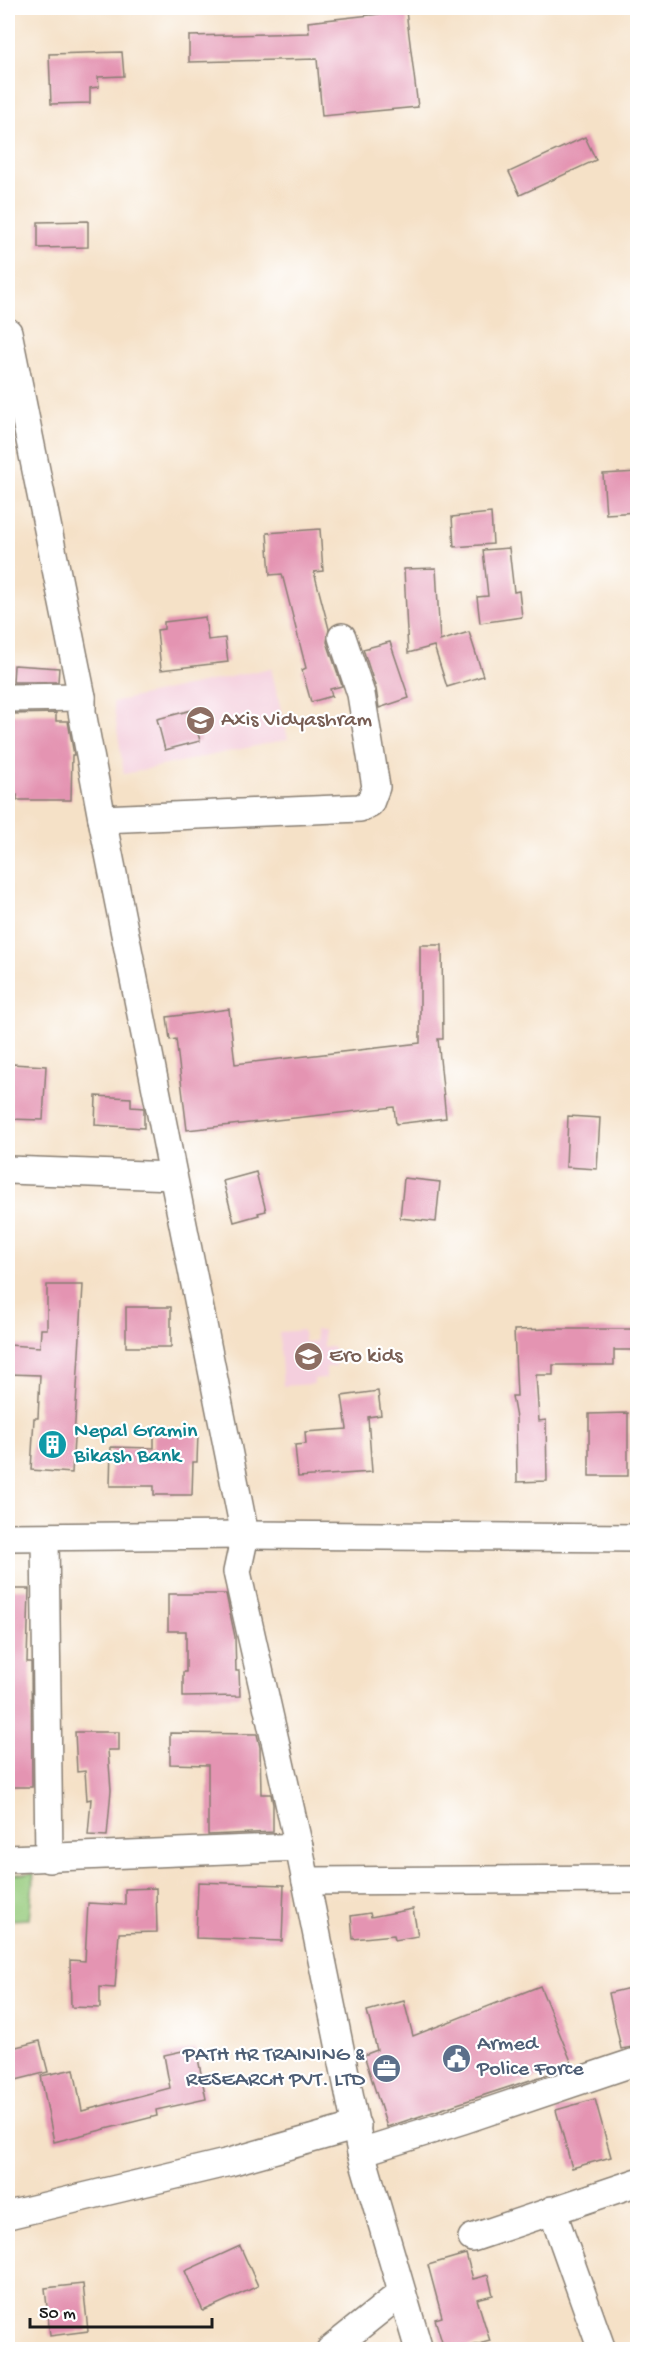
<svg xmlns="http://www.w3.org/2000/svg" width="645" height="2357" viewBox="0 0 645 2357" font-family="'Gochi Hand',sans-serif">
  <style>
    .built { fill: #f4cfdd }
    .green { fill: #96cb7d; stroke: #59744c; stroke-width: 1.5 }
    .building { fill: #e494b2 }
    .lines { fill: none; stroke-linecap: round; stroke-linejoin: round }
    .street-casing { stroke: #887e72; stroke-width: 30 }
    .street { stroke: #fff; stroke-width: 27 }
    .labels { text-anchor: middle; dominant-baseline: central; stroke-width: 4.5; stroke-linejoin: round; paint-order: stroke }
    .education-label { font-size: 22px; fill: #785e54; stroke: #fff; text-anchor: start }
    .culture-label { font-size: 22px; fill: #0d838f; stroke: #fff; text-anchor: start }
    .service-label { font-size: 22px; fill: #4e5e75; stroke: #fff; text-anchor: start }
  </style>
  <rect width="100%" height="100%" fill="#fff"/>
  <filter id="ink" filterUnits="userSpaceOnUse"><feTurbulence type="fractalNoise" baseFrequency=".0167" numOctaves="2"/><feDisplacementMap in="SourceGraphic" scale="12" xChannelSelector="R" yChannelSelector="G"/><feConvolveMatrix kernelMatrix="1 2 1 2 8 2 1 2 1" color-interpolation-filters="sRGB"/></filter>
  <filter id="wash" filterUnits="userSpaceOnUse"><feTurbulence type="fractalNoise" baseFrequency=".008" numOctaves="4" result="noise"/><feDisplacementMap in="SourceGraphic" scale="24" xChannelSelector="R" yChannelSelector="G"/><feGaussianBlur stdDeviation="1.35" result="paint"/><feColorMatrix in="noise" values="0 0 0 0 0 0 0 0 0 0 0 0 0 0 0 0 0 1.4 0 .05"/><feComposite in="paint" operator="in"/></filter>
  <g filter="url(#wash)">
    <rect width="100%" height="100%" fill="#f5e1c7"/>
    <g class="built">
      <path d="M271 668 288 739 124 774 113 702Z"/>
      <path d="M303 1330 304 1342 316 1341 315 1330H323L324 1347H334L336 1367H326V1378L314 1379V1384L283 1386 279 1332Z"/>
    </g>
    <path class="green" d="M34 1873 29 1919 8 1920V1875Z"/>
    <g id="blocks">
      <g class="building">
        <path d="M406 11 418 107 322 116 317 59 189 62V36L309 33 308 22Z"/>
        <path d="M122 52 124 76 98 77 99 87 90 88V103L51 104 49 54Z"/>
        <path d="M585 137 596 160 520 195 509 172Z"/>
        <path d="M88 221V247L38 248V222Z"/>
        <path d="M638 472V512L606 514 603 474Z"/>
        <path d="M491 513 493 544 454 547 452 517Z"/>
        <path d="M320 529 323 571 314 572 329 629 327 642 342 686 330 689 332 696 311 702 302 670 306 668 282 574 270 575 267 533Z"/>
        <path d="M509 548 514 592 519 591 522 617 480 623 477 597 488 596 483 550Z"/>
        <path d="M436 568 440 641 469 632 483 676 447 687 434 646 408 653 404 569Z"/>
        <path d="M205 617 208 640 225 638 228 662 161 670 157 630 164 629V622Z"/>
        <path d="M390 642 409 698 379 708 376 689 363 649Z"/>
        <path d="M14 665 59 668 58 682H13Z"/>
        <path d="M192 710 200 741 165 750 157 719Z"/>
        <path d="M56 713V721H68L74 755H72L71 800H17V795H8V720H11V714Z"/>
        <path d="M420 945H442L443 1039H438L446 1118 396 1124 394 1107 187 1130 176 1039 170 1040 167 1017 229 1009 235 1064 420 1043Z"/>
        <path d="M12 1064 46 1066 43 1120 9 1119Z"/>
        <path d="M96 1096 131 1098V1107L144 1108V1128L95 1125Z"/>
        <path d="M568 1116 600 1118 597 1169 566 1167Z"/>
        <path d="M256 1172 266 1211 258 1213 259 1215 234 1222 223 1181Z"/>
        <path d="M404 1178 440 1182 436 1222 400 1218Z"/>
        <path d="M47 1285H83L72 1473 31 1470 34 1418H38L40 1375 8 1374V1345L40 1347 41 1329H47Z"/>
        <rect x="126" y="1307" width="45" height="40"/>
        <path d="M551 1329H638V1350H614V1365H553V1375H536L539 1421 546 1420 547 1481 517 1482 516 1418 512 1396H517L514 1330Z"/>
        <path d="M378 1391 381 1415 368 1417 372 1472 298 1477 295 1445 306 1444 305 1432 347 1429 342 1396Z"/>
        <path d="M628 1413V1476H589V1414Z"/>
        <path d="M169 1432 198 1433 197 1462H193L192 1495H154V1486H110L111 1447 154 1448V1435H169Z"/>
        <path d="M8 1589H29L27 1662H31L32 1787H8Z"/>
        <path d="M168 1594H226L235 1637 236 1671H239L240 1696 183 1697V1672H186V1631H168Z"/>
        <path d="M75 1732H119V1750H108L111 1790 107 1836 88 1835 91 1799 87 1800 85 1771 77 1772Z"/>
        <path d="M170 1733 257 1734 260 1747 261 1794H271L273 1804V1832L208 1835V1765L170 1764Z"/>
        <path d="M198 1882 284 1885 282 1941 196 1938Z"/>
        <path d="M156 1888 157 1932 119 1933 115 1988 100 1987V2008L71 2007 70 1960 85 1961 88 1903 125 1905V1889Z"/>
        <path d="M413 1909 418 1936 395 1940 394 1935 353 1939 351 1916 370 1913 371 1917Z"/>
        <path d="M540 1986 573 2066 387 2127 364 2055 377 2050 367 2011 404 2001 413 2036Z"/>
        <path d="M638 1986V2046L621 2049 609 1993Z"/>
        <path d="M40 2041 48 2072 8 2082V2049Z"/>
        <path d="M196 2048 206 2099 156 2110 157 2116 54 2142 41 2076 74 2069 82 2111 170 2088 164 2055Z"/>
        <path d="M595 2099 611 2157 572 2168 556 2110Z"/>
        <path d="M240 2246 258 2286 203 2311 185 2271Z"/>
        <path d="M466 2254 473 2279 488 2275 493 2295 477 2299 490 2341 460 2349H444L435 2319 442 2317 428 2265Z"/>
        <path d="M83 2284 88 2331 50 2336 45 2288Z"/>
      </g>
    </g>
  </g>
  <g filter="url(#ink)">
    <use href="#blocks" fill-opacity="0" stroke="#887e72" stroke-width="1.5"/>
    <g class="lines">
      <defs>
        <g id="street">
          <path d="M8 332 82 697V712L102 819 245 1535 237 1572 299 1847 361 2152 419 2350"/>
          <path d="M8 698 82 697"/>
          <path d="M102 819 360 808 370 803 376 787 361 694 342 637"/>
          <path d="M8 1170 173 1176"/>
          <path d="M8 1537 245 1535 638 1538"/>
          <path d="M45 1538 49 1859"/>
          <path d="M8 1859 299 1847"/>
          <path d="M306 1881 638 1879"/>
          <path d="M361 2152 463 2120 638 2061"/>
          <path d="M552 2210 602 2350"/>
          <path d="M8 2215 230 2162 357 2126"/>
          <path d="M472 2238 638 2182"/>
          <path d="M330 2350 401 2293"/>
        </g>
      </defs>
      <use href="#street" class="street-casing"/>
      <use href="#street" class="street"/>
    </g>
  </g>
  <defs>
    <symbol id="school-disc" viewBox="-11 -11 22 22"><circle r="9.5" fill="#8d6e63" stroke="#fff"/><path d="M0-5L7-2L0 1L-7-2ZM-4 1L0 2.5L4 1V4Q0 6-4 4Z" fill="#fff"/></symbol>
    <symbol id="building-disc" viewBox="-11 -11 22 22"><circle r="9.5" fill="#0f9aa8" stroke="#fff"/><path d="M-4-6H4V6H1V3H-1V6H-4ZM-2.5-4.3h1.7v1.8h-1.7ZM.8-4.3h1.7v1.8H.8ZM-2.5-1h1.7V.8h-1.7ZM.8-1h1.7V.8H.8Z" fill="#fff"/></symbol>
    <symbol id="civic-disc" viewBox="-11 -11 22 22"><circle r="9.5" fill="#5c6f8a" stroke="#fff"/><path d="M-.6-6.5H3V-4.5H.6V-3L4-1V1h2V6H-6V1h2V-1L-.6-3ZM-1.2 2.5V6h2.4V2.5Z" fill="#fff"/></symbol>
    <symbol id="office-disc" viewBox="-11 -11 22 22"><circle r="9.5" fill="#5c6f8a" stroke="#fff"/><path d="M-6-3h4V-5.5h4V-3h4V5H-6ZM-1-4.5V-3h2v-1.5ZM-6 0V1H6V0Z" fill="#fff"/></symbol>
  </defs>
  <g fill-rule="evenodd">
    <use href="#school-disc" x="184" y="704" width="33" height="33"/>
    <use href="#school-disc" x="292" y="1340" width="33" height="33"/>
    <use href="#building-disc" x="36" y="1428" width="33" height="33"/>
    <use href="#civic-disc" x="440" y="2042" width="33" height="33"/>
    <use href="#office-disc" x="370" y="2052" width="33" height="33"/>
  </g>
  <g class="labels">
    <g class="education-label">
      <text x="221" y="721">Axis Vidyashram</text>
      <text x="329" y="1357">Ero kids</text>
    </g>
    <g class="culture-label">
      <text x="74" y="1432">Nepal Gramin<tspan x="74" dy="25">Bikash Bank</tspan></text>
    </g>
    <g class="service-label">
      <text x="477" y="2045">Armed<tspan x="477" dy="25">Police Force</tspan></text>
      <text x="365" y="2056" text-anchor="end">PATH HR TRAINING &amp;<tspan x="365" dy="25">RESEARCH PVT. LTD</tspan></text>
    </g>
  </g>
  <rect width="645" height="2357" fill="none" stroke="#fff" stroke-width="30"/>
  <path d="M30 2318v9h182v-9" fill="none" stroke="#1c1c1c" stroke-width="3"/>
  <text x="39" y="2318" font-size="18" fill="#1c1c1c" stroke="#ffffff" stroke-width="4.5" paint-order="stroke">50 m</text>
</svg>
